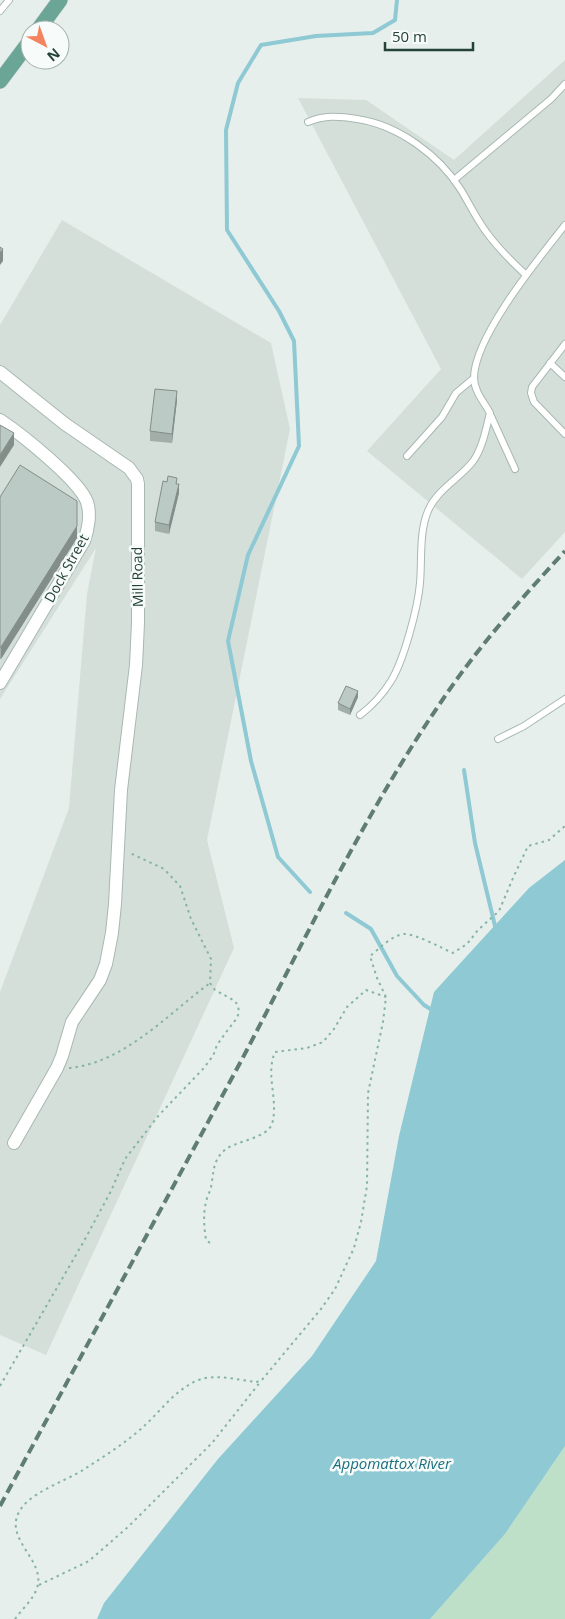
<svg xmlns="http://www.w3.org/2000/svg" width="565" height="1619" viewBox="0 0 565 1619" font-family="'Open Sans',sans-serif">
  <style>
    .built { fill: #d4dfda }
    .green { fill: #bfe0c8 }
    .water { fill: #8ec9d4 }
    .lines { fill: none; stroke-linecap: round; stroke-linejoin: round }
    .stream { stroke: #8ec9d4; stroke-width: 4 }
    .lane-casing { stroke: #a8b8b2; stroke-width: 8 }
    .street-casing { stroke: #a8b8b2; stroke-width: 14 }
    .primary-casing { stroke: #c2cac8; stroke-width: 16 }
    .path { stroke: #86b3a5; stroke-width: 2; stroke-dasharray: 2.5 4; stroke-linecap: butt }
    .lane { stroke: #fff; stroke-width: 6 }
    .street { stroke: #fff; stroke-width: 12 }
    .primary { stroke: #6aa596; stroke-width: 15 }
    .rail { stroke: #5f7d75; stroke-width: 4; stroke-dasharray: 10 5; stroke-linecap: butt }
    .wall { fill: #a1aea9 }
    .shaded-wall { fill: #838d89 }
    .building { fill: #bbcac4; stroke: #838d89 }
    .labels { text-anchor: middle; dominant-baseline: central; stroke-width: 5; stroke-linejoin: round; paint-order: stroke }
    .street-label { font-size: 14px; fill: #24423a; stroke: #f7fbf9 }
    .water-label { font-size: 15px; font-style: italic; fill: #1c6f80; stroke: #f7fbf9 }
  </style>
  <rect width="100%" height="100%" fill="#e6efeb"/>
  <g class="built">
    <path d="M565 60V532L522 579 367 451 441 369 298 98 366 100 454 160Z"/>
    <path d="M62 220 271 343 290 429 207 840 234 948 46 1355 0 1335V992L69 808 87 594 96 548 0 699V325Z"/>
  </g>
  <path class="green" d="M565 1446V1619H430L505 1534Z"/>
  <path class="water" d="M565 860V1446L505 1534 430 1619H97L104 1603 218 1459 312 1356 376 1261 399 1136 434 992 529 888Z"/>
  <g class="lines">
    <g class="stream">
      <path d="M464 770 475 843 496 930"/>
      <path d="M310 892 278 857 251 761 228 641 248 555 299 446 294 341 279 311 227 230 226 130 238 83 261 45 316 36 373 33 395 20 397 0"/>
      <path d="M346 913 371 929 397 976 424 1005 432 1010"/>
    </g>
    <defs>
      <g id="lane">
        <path d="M0 11 9 0"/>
        <path d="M308 122C324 115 339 116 357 119 398 125 439 155 461 190 470 205 477 220 487 233 498 248 512 262 526 275"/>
        <path d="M454 180 551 99 565 84"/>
        <path d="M565 344 532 387 531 393 534 402 565 434"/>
        <path d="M550 363 565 377"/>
        <path d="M490 414 515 469"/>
        <path d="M407 456 442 417 456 393 474 378"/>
        <path d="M360 715C372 706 383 694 391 681 404 660 418 607 420 583 422 560 419 532 428 511 437 489 461 478 474 460 483 446 486 429 490 413 484 402 474 391 474 378 474 337 539 258 565 225"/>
        <path d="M498 739 524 726 565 699"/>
      </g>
      <g id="street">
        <path d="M0 372 65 424 129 468 137 479 138 484V623L136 665 121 790 115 904 112 933 106 964 100 980 72 1022 62 1056 57 1068 14 1143"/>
        <path d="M0 420C21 434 79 480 87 502 91 514 88 530 84 541L0 683"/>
      </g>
      <g id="primary">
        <path d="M38 30 60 0"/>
        <path d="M0 81 30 41"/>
      </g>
    </defs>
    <use href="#lane" class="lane-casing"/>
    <use href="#street" class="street-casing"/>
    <use href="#primary" class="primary-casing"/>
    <g class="path">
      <path d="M69 1068C124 1063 168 1014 210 983"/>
      <path d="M210 1243 206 1240C204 1227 203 1214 206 1202 207 1197 210 1192 211 1187 214 1173 212 1160 226 1149 237 1141 267 1138 272 1124 279 1100 265 1075 275 1052L307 1048 323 1042 334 1029 347 1007 366 990 386 997"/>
      <path d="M0 1386 84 1241 111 1191 125 1159 159 1115 203 1069 213 1056 217 1045 227 1031 237 1018 239 1012 238 1006 235 1001 215 990 210 983 211 959 191 919 180 886 164 869 130 853"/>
      <path d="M39 1585 89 1561 129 1526 212 1443 261 1381"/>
      <path d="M15 1619C22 1609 33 1600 37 1588 46 1561 6 1541 18 1514 27 1493 64 1482 83 1470 103 1457 124 1444 142 1428 159 1413 174 1391 196 1381 213 1373 238 1380 256 1382L261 1381 321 1309 335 1289 354 1248 361 1222 367 1186 368 1093 383 1022 386 997 377 978 370 956C379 949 392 935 404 934 417 934 441 948 453 953L467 944 478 930 499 911 513 878 528 846 549 840 565 826"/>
    </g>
    <use href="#lane" class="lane"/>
    <use href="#street" class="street"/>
    <use href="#primary" class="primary"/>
    <path class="rail" d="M0 1506C80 1358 160 1211 240 1063 304 942 363 816 441 702 477 648 521 599 565 551"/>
  </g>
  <g class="wall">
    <path d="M177 400 172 443 150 441V431Z"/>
    <path d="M177 484 179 493 169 534 155 531V522Z"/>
    <path d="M0 497 77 513V538L1 659H0Z"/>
    <path d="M358 697 350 715 338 710V703Z"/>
  </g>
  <g class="shaded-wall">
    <path d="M3 249V261L0 265V253Z"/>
    <path d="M177 391V400L172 443V434Z"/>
    <path d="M14 433V445L0 467V455Z"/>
    <path d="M179 484V493L169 534V525Z"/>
    <path d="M77 501V538L1 659V647Z"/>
    <path d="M358 691V697L350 715V709Z"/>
  </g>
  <g class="building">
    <path d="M0 247 3 249 0 253Z"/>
    <path d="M155 389 177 391 172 434 150 431Z"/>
    <path d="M0 425 14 433 0 455Z"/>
    <path d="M20 465 77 501V526L1 647H0V497Z"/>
    <path d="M168 476 177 478 176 484H179L169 525 155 522 163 481 167 482Z"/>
    <path d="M346 686 358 691 350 709 338 703Z"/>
  </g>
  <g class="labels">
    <g class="street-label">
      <text transform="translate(66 568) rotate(-61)">Dock Street</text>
      <text transform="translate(137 577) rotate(-91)">Mill Road</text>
    </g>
    <g class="water-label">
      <text x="392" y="1463">Appomattox River</text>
    </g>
  </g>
  <g transform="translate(45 45) rotate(139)"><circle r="24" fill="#f7fbf9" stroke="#a3b1ad"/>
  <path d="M0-4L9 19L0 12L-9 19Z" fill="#f4845f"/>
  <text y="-8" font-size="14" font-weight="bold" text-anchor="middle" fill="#24423a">N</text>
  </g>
  <path d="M385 42v8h88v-8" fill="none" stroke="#24423a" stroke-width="2.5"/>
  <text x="392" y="42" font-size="15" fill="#24423a" stroke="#f7fbf9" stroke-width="4" paint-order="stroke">50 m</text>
</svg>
